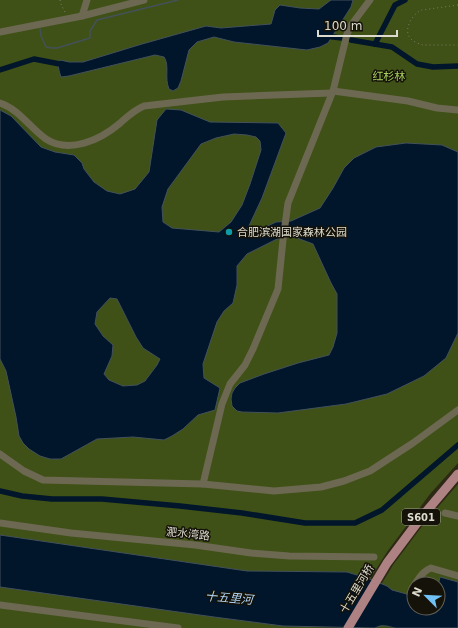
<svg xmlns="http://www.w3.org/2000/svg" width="458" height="628" viewBox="0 0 458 628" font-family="'DejaVu Sans','Noto Sans SC',sans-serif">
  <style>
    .green { fill: #3f5116; fill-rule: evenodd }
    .water { fill: #01162a; stroke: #43515b; fill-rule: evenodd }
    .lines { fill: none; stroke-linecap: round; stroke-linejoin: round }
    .stream { stroke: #43515b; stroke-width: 1.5 }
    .canal { stroke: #01162a; stroke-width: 5.5 }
    .path { stroke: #7d7a69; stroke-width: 1; stroke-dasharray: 1 3; stroke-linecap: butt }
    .minor { stroke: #6c6852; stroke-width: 7 }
    .major { stroke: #ae8183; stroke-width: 9 }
    .culture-dot { fill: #0f9aa8; stroke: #141209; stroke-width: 1.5 }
    .labels { text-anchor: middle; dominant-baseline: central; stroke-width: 3; stroke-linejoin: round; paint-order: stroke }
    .shield { fill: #141209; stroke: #a19f93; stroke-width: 1 }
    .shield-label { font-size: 10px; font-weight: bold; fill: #dddbce }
    .park-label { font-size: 11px; fill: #a9d15b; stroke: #141209 }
    .poi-label { font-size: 11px; fill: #dddbce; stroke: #141209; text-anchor: start }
    .street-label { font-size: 11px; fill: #dddbce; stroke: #141209 }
    .water-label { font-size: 12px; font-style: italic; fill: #b4d8fa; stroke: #141209 }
  </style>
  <rect width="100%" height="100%" fill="#2d2915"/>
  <g class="green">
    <path d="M0 0H458V463L430 494 387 552 370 579 347 572 247 571 0 535Z"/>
    <path d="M458 484V628H355L393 565 426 521ZM414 584H438V608H414Z"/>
    <path d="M0 587 214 617 283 626 342 628H0Z"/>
  </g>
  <g class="water">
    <path d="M331 0H353L351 7 328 43 320 47 307 50 234 42 214 37 197 42 189 50 181 81 178 88 173 91 169 89C164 77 170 66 164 57L155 55 69 76 61 77C59 71 57 65 60 60L69 62H83L142 44 206 26 221 28 271 24 275 10 280 5 300 8 319 9Z"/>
    <path d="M166 109 181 110 210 122 278 123 286 133 262 198 248 228 246 234 249 235 276 222 291 221 320 208 333 188 344 168 354 158 376 147 406 143 442 145 458 152V333L446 358 424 376 387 394 346 404 278 413 242 412 237 411 232 406 231 399 232 393 235 388 240 383 264 374 298 363 329 355 333 347 337 333V294L331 283 313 244 289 235 275 240 247 254 237 266V285L233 303 224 311 217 322 203 364 204 378 220 388 215 410 198 415 183 429 172 436 164 440 133 437 97 439 61 459H50L40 456 29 449 23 443 19 436 16 417 6 371 0 359V110L11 116 41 147 55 152 74 155 82 163 84 169 94 182 107 191 120 194 135 189 149 172 157 120ZM234 134 247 135 256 137 260 141 261 150 250 184 242 205 231 222 219 232 172 228 163 222 162 207 168 189 201 144 216 138ZM110 298 117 299 136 337 143 348 160 359 157 365 145 381 137 385 123 386 109 380 104 374 112 356 113 345 103 336 95 324 97 312Z"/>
    <path d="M0 535 247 571 347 572 370 579 387 586 392 590 414 596V608H438V586L440 577 458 582V628H395C387 626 382 624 375 628L283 626 214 617 0 587Z"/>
  </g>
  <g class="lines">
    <path class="stream" d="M40 29 41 36 46 47 52 48H57L90 38V31L97 20 178 0"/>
    <g class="canal">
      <path d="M325 36 342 38"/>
      <path d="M351 40 392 47 417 64 433 67 458 66"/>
      <path d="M375 44 395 5 405 0"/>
      <path d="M0 70 34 59 65 65"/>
      <path d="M0 491 22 496 52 499H102L180 506 242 513 305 523H355L382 510 458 445"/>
    </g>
    <g class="path">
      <path d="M60 0 61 4 65 12"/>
      <path d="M458 5 422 10C413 13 402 30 411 39 414 42 419 44 423 45H458"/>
    </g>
    <g class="minor">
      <path d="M370 0 352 24 347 34 333 91 288 203 283 240 278 289 253 349 245 365 230 384 222 404 203 484 274 491 321 487 344 481 370 471 413 443 458 410"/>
      <path d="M82 16 87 0"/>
      <path d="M0 32 82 16 144 0"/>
      <path d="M333 91 408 101 437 108 458 110"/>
      <path d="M0 103C19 109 30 128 46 139 69 154 100 140 119 124 127 117 134 110 144 106L223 97 332 93"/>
      <path d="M0 454 24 471 43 480 203 484"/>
      <path d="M445 513 458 516"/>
      <path d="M0 523 71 533 195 545 251 553 289 556 374 557"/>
      <path d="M415 584C420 577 423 571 431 568L458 576"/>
      <path d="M0 605 178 628"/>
    </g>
    <path class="major" d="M348 628 387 563 420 519 458 474"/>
  </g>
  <circle class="culture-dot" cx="229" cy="232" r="4"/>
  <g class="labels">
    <rect class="shield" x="402" y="509" width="38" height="16" rx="3"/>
    <g class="shield-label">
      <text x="421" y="517">S601</text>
    </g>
    <g class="park-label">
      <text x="389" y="76">红杉林</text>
    </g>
    <g class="poi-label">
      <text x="237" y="232">合肥滨湖国家森林公园</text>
    </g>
    <g class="street-label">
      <text transform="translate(188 534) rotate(6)">淝水湾路</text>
      <text transform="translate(357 589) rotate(-59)">十五里河桥</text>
    </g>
    <g class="water-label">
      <text transform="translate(229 598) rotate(5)">十五里河</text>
    </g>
  </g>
  <g transform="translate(426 596) rotate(294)"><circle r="19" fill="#141209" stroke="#646258"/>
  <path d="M0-3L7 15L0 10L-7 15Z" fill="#71c1f5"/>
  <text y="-6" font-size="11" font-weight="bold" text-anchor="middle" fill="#dddbce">N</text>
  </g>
  <path d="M318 30v6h79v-6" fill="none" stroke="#dddbce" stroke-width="2"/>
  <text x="324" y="30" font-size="12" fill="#dddbce" stroke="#141209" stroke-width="3" paint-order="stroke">100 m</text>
</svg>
